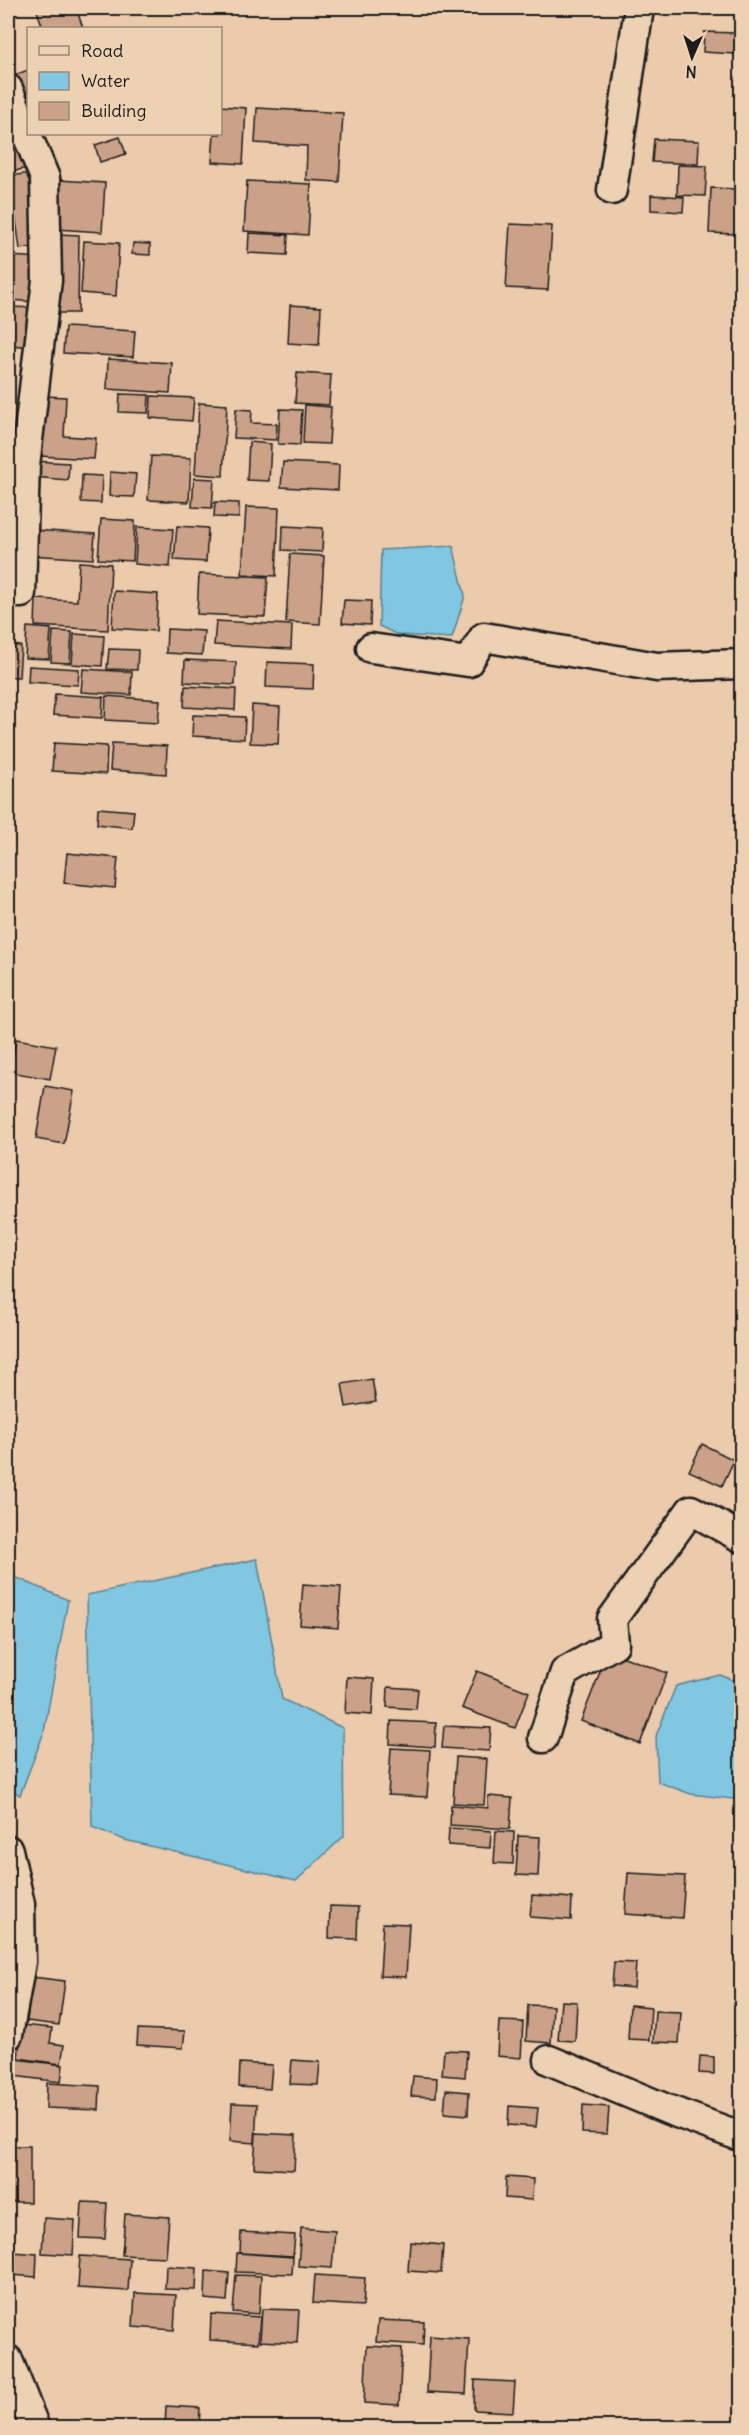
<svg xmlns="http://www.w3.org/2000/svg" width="749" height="2435" viewBox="0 0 749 2435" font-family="Delius,sans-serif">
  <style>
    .water { fill: #81c7e2; stroke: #598393; stroke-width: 1.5 }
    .building { fill: #cba288; stroke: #1c1c1c; stroke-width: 1.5 }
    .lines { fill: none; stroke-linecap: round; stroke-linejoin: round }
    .minor-casing { stroke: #1c1c1c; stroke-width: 33 }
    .minor { stroke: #ecd1b3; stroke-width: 28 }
  </style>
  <rect width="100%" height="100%" fill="#eccaac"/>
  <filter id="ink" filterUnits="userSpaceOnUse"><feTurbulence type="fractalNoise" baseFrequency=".0167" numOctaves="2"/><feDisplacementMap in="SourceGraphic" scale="12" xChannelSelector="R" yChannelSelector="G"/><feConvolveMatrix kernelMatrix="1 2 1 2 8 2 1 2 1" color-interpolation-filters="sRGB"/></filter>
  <g filter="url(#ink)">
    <g class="water">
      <path d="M453 546 465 596 452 638 398 635 379 626 381 550Z"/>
      <path d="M257 1559 282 1699 343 1728 344 1836 296 1881 125 1840 92 1827 87 1595Z"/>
      <path d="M8 1574 68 1600 44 1732 20 1795 8 1787Z"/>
      <path d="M720 1675 741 1683V1800L691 1794 658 1782 656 1736 676 1686Z"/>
    </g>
    <g class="building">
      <path d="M36 8H76L83 28H43Z"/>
      <path d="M704 32 736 33 735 54 703 52Z"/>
      <path d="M28 70V118L12 76Z"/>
      <path d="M739 89H742V117H738Z"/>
      <path d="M220 106 246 108 243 164 212 162 214 134H220Z"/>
      <path d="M257 108 343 113 339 182 306 180 307 146 255 143Z"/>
      <path d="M120 137 126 154 100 162 95 145Z"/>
      <path d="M20 138 27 168 8 173V141Z"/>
      <path d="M654 139 699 141 698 164 652 162Z"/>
      <path d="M678 165 707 166 705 196 677 195Z"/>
      <path d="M31 173 41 246 20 249 10 176Z"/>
      <path d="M59 180 105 183 102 232 56 229Z"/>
      <path d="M247 181 311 184 308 235 244 231Z"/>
      <path d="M711 188 737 189 735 234 709 233Z"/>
      <path d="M8 190 13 220 8 221Z"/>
      <path d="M651 195 684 197 683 212 651 210Z"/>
      <path d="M738 201H742V245H736Z"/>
      <path d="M510 224 552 226 548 290 506 288Z"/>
      <path d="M249 233 288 235 287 255 248 253Z"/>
      <path d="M57 234 79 235 78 313H56Z"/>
      <path d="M84 241 119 243 116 296 81 293Z"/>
      <path d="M133 243 150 244V255L132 254Z"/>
      <path d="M9 256 42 258 39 302 8 300Z"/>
      <path d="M290 305 321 307 319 345 288 343Z"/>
      <path d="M8 307 38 308 35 347 8 345Z"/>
      <path d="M65 327 135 331 133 357 63 353Z"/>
      <path d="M108 359 172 363 170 393 107 389Z"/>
      <path d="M297 373 331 375 329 405 295 403Z"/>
      <path d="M120 394 149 395 148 413 119 412Z"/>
      <path d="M43 396 66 397 64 436 96 438 94 459 39 456Z"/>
      <path d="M151 396 194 398 192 421 150 418Z"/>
      <path d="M199 403 227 405 223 476 195 474Z"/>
      <path d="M305 405 331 407 329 444 303 443Z"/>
      <path d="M236 409 252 410 251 423 277 424 276 440 234 438Z"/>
      <path d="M280 409 302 410 300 445 278 444Z"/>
      <path d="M249 442 271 444 269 481 247 480Z"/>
      <path d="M151 456 191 458 189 502 148 500Z"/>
      <path d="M8 459H17L8 584Z"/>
      <path d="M33 461 69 463 68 480 32 477Z"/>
      <path d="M283 462 339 465 338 490 281 487Z"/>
      <path d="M110 472 136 474 134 497 109 496Z"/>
      <path d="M82 475 102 476 101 503 81 502Z"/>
      <path d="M194 478 214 479 212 508 192 507Z"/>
      <path d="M215 502 239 503V518L214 517Z"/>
      <path d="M246 507 279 508 276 576 242 574Z"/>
      <path d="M101 519 135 521 133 561 98 559Z"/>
      <path d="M177 526 208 528 206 562 174 560Z"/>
      <path d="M283 526 323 528 322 552 282 550Z"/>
      <path d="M137 527 173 529 170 567 135 564Z"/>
      <path d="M31 530 95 534 93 559 29 555Z"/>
      <path d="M290 554 324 556 320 624 286 622Z"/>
      <path d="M79 562 111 564 108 630 35 626 36 599 77 601Z"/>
      <path d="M199 574 268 577 265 617 197 614Z"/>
      <path d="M114 591 158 594 156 631 112 628Z"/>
      <path d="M344 600 371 601 370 625 342 623Z"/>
      <path d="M8 619H13L12 640H8Z"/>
      <path d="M216 621 292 625 291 649 214 645Z"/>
      <path d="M27 627 51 629 49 659 25 658Z"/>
      <path d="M167 629 204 631 202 655 166 653Z"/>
      <path d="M53 631 72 632 70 663 51 662Z"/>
      <path d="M74 634 104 636 102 666 72 664Z"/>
      <path d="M8 645 21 646 19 677H8Z"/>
      <path d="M109 649 138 650 137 670 107 669Z"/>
      <path d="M185 660 236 662 235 685 184 682Z"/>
      <path d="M267 662 314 664 313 689 266 687Z"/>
      <path d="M29 666 79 669 78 685 28 682Z"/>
      <path d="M83 669 132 672 131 695 81 692Z"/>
      <path d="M185 686 236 689 235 710 184 707Z"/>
      <path d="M55 694 103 697 102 718 53 715Z"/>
      <path d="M106 696 160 700 158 723 105 720Z"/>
      <path d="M252 705 280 707 278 744 250 743Z"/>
      <path d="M193 715 245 717 244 739 192 736Z"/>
      <path d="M54 743 107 746 106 774 52 771Z"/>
      <path d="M112 743 167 746 166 774 110 770Z"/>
      <path d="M98 808 134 811 132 828 97 824Z"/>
      <path d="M67 853 118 858 115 888 64 883Z"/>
      <path d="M16 1039 56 1046 50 1079 10 1072Z"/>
      <path d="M45 1086 74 1091 64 1144 36 1139Z"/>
      <path d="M372 1379 376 1402 346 1407 342 1384Z"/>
      <path d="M702 1444 734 1460 722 1486 689 1471Z"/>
      <path d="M742 1492V1515L734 1513Z"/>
      <path d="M303 1584 341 1587 338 1628 300 1625Z"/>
      <path d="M608 1651 667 1673 640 1744 581 1721Z"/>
      <path d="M477 1671 529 1692 515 1728 462 1708Z"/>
      <path d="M347 1677 374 1679 372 1715 345 1713Z"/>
      <path d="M388 1687 418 1689 416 1709 387 1707Z"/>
      <path d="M391 1721 436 1723 435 1747 390 1744Z"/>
      <path d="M444 1726 491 1728 489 1751 442 1748Z"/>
      <path d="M391 1748 430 1750 427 1797 388 1795Z"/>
      <path d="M456 1757 487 1759 484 1805 453 1803Z"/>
      <path d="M488 1796 512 1798 510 1829 450 1825 451 1805 488 1808Z"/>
      <path d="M449 1828 491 1831 490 1848 448 1845Z"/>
      <path d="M496 1831 514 1832 513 1864 494 1863Z"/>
      <path d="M518 1836 540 1837 538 1876 516 1875Z"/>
      <path d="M628 1873 685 1876 682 1918 625 1914Z"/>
      <path d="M532 1895 572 1898 571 1920 530 1917Z"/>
      <path d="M330 1906 358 1907 357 1939 329 1938Z"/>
      <path d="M383 1923 409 1924 406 1977 380 1976Z"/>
      <path d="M614 1962 636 1963 634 1988 612 1986Z"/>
      <path d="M32 1977 65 1981 59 2025 27 2021Z"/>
      <path d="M561 2001 577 2002 575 2041 558 2040Z"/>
      <path d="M528 2005 553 2006 551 2043 526 2041Z"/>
      <path d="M630 2005 651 2007 649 2040 628 2039Z"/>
      <path d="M655 2011 681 2012 679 2043 653 2042Z"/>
      <path d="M499 2021 523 2022 521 2058 497 2056Z"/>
      <path d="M22 2025 52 2028 50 2043 64 2045 61 2064 18 2058Z"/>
      <path d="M138 2029 185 2031 183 2048 137 2045Z"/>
      <path d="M444 2050 467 2051 465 2077 442 2075Z"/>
      <path d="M700 2056 714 2057V2074L699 2073Z"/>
      <path d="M16 2059 63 2065 61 2082 14 2076Z"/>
      <path d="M292 2060 320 2062 318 2085 290 2084Z"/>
      <path d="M240 2063 272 2065 270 2089 239 2087Z"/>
      <path d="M413 2076 437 2078 436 2097 411 2096Z"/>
      <path d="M47 2083 100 2086 99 2110 46 2108Z"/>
      <path d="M446 2090 469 2092 468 2115 444 2113Z"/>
      <path d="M232 2103 257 2104 255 2143 230 2141Z"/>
      <path d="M583 2105 609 2107 607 2134 582 2133Z"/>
      <path d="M509 2106 538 2108 536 2127 508 2125Z"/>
      <path d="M256 2133 296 2135 294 2170 254 2168Z"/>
      <rect x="8" y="2146" width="22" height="56"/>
      <path d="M506 2177 533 2179 532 2200 505 2198Z"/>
      <path d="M82 2202 107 2203 105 2239 80 2238Z"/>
      <path d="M125 2214 169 2217 166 2257 122 2255Z"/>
      <path d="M44 2218 75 2220 73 2255 42 2253Z"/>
      <path d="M301 2228 335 2231 332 2268 298 2266Z"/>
      <path d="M241 2232 295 2235 293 2256 240 2253Z"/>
      <path d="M410 2242 443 2245 441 2273 408 2271Z"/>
      <path d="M13 2252 37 2254 36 2277 12 2275Z"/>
      <path d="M237 2253 293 2257 292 2274 236 2272Z"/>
      <path d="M80 2256 130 2259 128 2291 78 2288Z"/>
      <path d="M166 2266 197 2268 196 2290 165 2289Z"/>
      <path d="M206 2271 229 2273 227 2301 205 2299Z"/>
      <path d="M236 2275 261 2276 259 2314 233 2312Z"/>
      <path d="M315 2275 365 2278 363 2306 313 2303Z"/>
      <path d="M135 2293 176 2295 174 2330 133 2327Z"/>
      <path d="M262 2309 299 2310 297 2343 260 2341Z"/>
      <path d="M211 2314 260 2317 258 2343 210 2340Z"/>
      <path d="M378 2320 424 2322 423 2345 376 2342Z"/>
      <path d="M430 2336 469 2339 466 2394 427 2392Z"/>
      <path d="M367 2346 402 2348 399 2405 364 2403Z"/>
      <path d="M475 2380 515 2382 513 2412 474 2410Z"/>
      <path d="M166 2406 200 2408 199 2428H165Z"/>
      <path d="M328 2422 363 2424V2428H327Z"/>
    </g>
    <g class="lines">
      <defs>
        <g id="minor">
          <path d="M8 89 45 178 47 280 25 465 21 593 8 592"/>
          <path d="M612 190 639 8"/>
          <path d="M371 648 468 662 484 637 657 667 742 664"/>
          <path d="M543 1738 565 1672 614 1644 612 1619 691 1510 742 1538"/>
          <path d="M8 1850 20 1904 21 1962 8 2035"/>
          <path d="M549 2060 669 2110 742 2137"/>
          <path d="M8 2360 35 2428"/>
        </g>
      </defs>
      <use href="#minor" class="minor-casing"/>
      <use href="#minor" class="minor"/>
    </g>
  </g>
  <rect width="749" height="2435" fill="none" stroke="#ecd1b3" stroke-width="30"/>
  <rect x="15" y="15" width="719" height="2405" fill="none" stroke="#1c1c1c" stroke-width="2" filter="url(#ink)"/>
  <rect x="27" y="27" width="195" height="108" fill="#ecd1b3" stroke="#998977" stroke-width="1.5"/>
  <rect x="39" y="46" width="30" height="9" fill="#ecd1b3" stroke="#998977" stroke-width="1.5"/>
  <text x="81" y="57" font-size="18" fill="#1c1c1c">Road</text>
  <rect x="39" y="72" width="30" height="18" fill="#81c7e2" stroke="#998977" stroke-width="1.5"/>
  <text x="81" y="87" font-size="18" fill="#1c1c1c">Water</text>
  <rect x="39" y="102" width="30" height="18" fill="#cba288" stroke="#998977" stroke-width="1.5"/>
  <text x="81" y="117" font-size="18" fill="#1c1c1c">Building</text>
  <g transform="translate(692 57) rotate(183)" stroke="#ecd1b3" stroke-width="4.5" paint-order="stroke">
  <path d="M0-4.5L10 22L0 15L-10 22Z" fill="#1c1c1c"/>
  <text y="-9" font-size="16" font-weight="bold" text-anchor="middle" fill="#1c1c1c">N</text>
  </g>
</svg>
